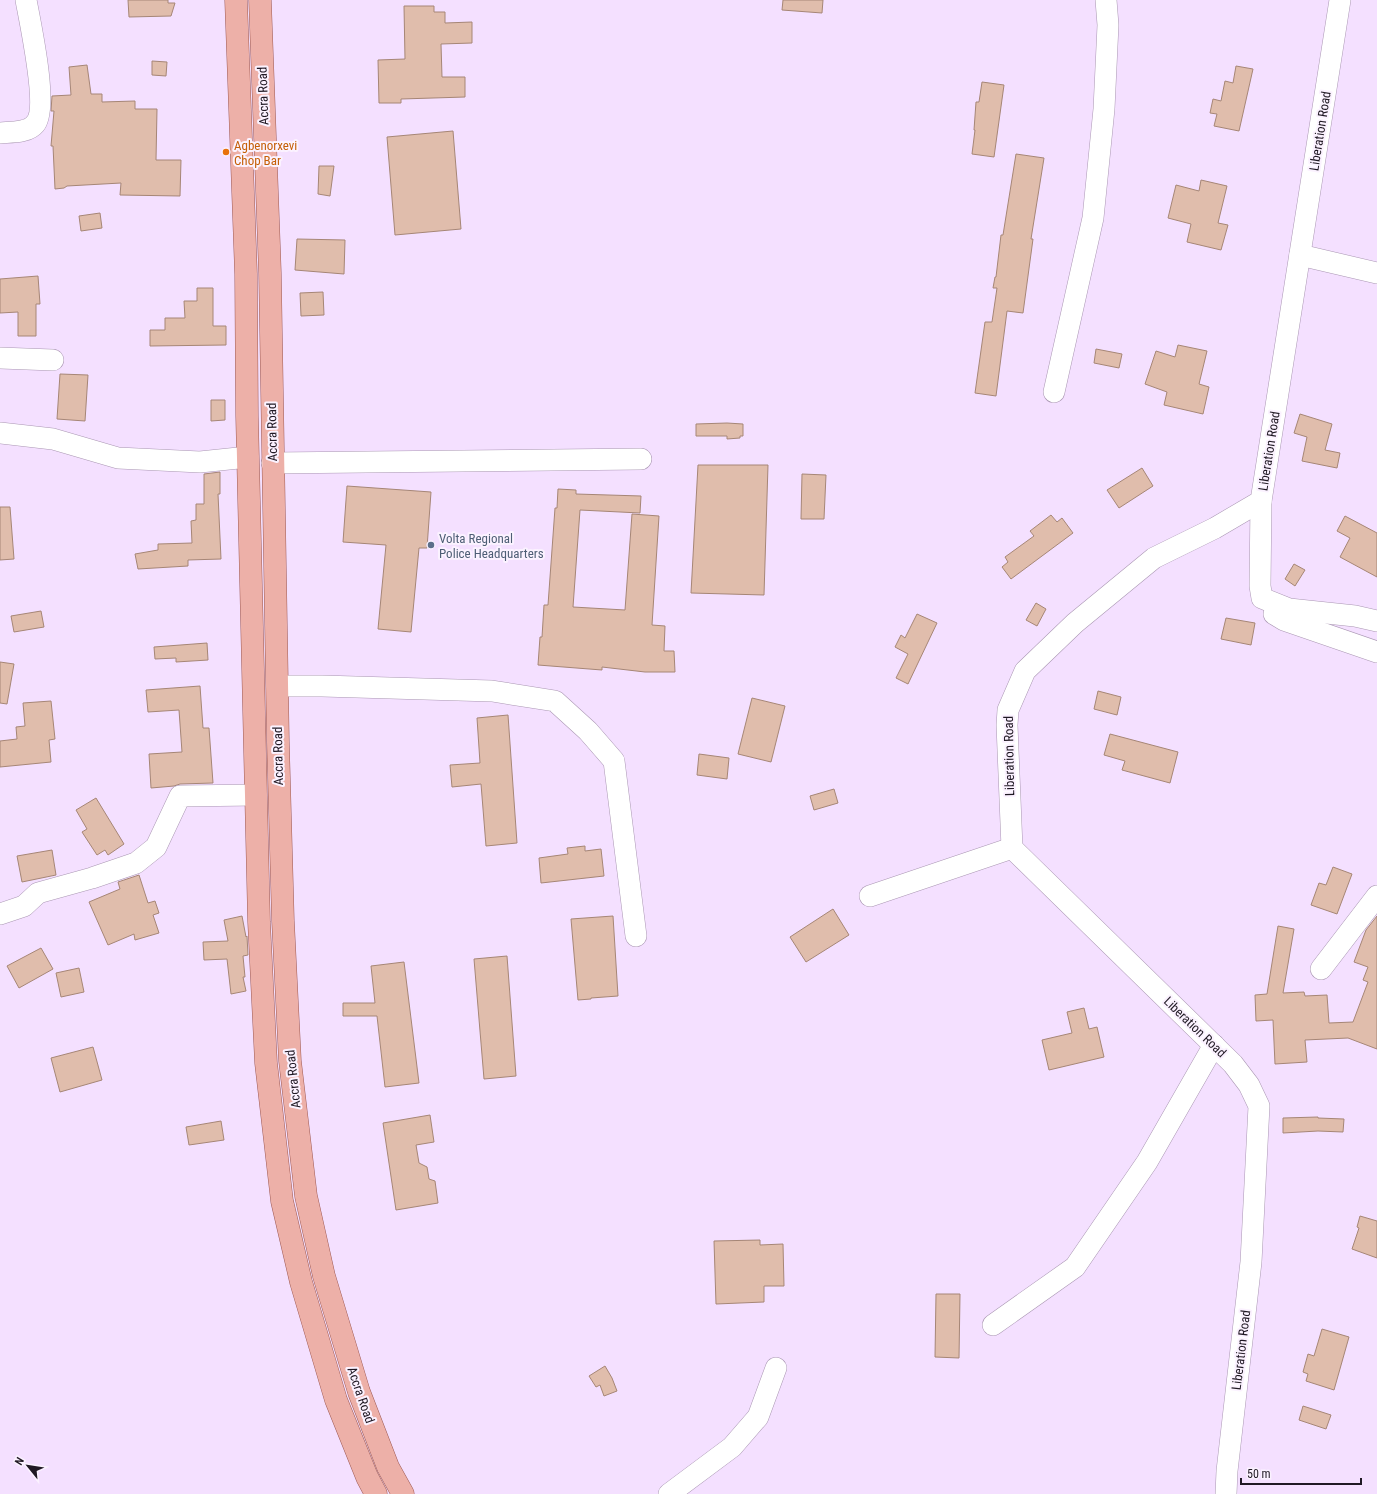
<svg xmlns="http://www.w3.org/2000/svg" width="1377" height="1494" viewBox="0 0 1377 1494" font-family="'Roboto Condensed',sans-serif">
  <style>
    .building { fill: #e0bdac; stroke: #a68676 }
    .lines { fill: none; stroke-linecap: round; stroke-linejoin: round }
    .minor-casing { stroke: #aa97b3; stroke-width: 22 }
    .major-casing { stroke: #9d5954; stroke-width: 23 }
    .minor { stroke: #fff; stroke-width: 21 }
    .major { stroke: #edb0a8; stroke-width: 22 }
    .food-dot { fill: #e8710a; stroke: #fbf2ff; stroke-width: 1.5 }
    .service-dot { fill: #5c6f8a; stroke: #fbf2ff; stroke-width: 1.5 }
    .labels { text-anchor: middle; dominant-baseline: central; stroke-width: 4; stroke-linejoin: round; paint-order: stroke }
    .street-label { font-size: 13px; fill: #201924; stroke: #fbf2ff }
    .food-label { font-size: 13px; fill: #c56008; stroke: #fbf2ff; text-anchor: start }
    .service-label { font-size: 13px; fill: #4e5e75; stroke: #fbf2ff; text-anchor: start }
  </style>
  <rect width="100%" height="100%" fill="#f4e0ff"/>
  <g class="building">
    <path d="M128 0H168V3H175L171 16 129 17Z"/>
    <path d="M783 0H823L822 13 782 10Z"/>
    <path d="M404 6H434V12H445V23L472 22V43L441 44 442 77H465V97L401 99V103H379L378 60 405 59Z"/>
    <path d="M152 61 167 62 166 76 152 75Z"/>
    <path d="M87 65 91 94H102V102L135 101V109H157L156 160H181L180 196 120 195 121 183 67 186 64 188 55 189 53 146H51L54 111H51L52 96 71 95 69 67Z"/>
    <path d="M1236 66 1253 69 1239 131 1214 126 1217 114 1210 113 1213 99 1221 101 1225 81 1233 83Z"/>
    <path d="M982 82 1004 85 994 157 972 154 975 130H974L976 102H979Z"/>
    <path d="M453 131 461 229 395 235 387 137Z"/>
    <path d="M1016 154 1044 158 1031 239H1033L1023 313 1007 311 996 396 975 393 985 322H992L997 288H993L995 277H996L1001 235H1003Z"/>
    <path d="M319 166H334L330 196 318 194Z"/>
    <path d="M1201 180 1227 186 1218 223 1228 225 1221 250 1187 242 1191 224 1168 218 1176 185 1199 191Z"/>
    <path d="M100 213 102 228 81 231 79 216Z"/>
    <path d="M297 239 345 240 344 274 295 270Z"/>
    <path d="M38 276 40 304H36V336H18V312L0 313V279Z"/>
    <path d="M197 288H213V326H226V345L150 346V330H165V318H185L184 301H197Z"/>
    <path d="M323 292 324 315 301 316 300 293Z"/>
    <path d="M1178 345 1207 351 1199 384 1209 387 1203 414 1164 405 1167 392 1145 384 1156 351 1175 357Z"/>
    <path d="M1096 349 1122 354 1119 368 1094 363Z"/>
    <path d="M60 374 88 375 85 421 57 419Z"/>
    <path d="M211 400H225V420L211 421Z"/>
    <path d="M1300 414 1332 424 1325 450 1340 453 1337 468 1302 461 1307 437 1294 433Z"/>
    <path d="M727 423 743 424V436H740V438L727 439V436H696V424Z"/>
    <path d="M698 465H768L764 595 691 593Z"/>
    <path d="M1142 468 1153 486 1119 508 1107 490Z"/>
    <path d="M220 472V494H218L221 559 188 560V566L138 569 135 554 158 550V544L192 543 191 521 196 520V504H204V474Z"/>
    <path d="M802 474 826 475 824 519H801Z"/>
    <path d="M347 486 431 492 427 548H419L411 632 378 629 386 545 343 542Z"/>
    <path d="M558 489 576 490V494L641 496 640 513 580 510 573 607 625 610 632 514 659 516 652 625 665 626 664 651H674L675 672H645L602 667V670L538 665 540 637H542L544 605H548L555 508H557Z"/>
    <path d="M0 507H10L14 559 0 560Z"/>
    <path d="M1051 515 1057 522 1062 518 1073 533 1011 579 1002 567 1008 562 1005 557 1034 536 1030 531Z"/>
    <path d="M1345 516 1377 533V577L1340 557 1350 538 1337 531Z"/>
    <path d="M1294 564 1305 570 1295 586 1285 579Z"/>
    <path d="M1036 603 1046 609 1037 626 1026 620Z"/>
    <path d="M41 611 44 627 14 632 11 616Z"/>
    <path d="M917 614 937 623 908 684 896 678 908 654 895 647 901 635 905 638Z"/>
    <path d="M1226 618 1255 623 1251 645 1221 639Z"/>
    <path d="M207 643 208 660 176 662V658L155 659 154 647Z"/>
    <path d="M0 662 14 664 7 704 0 703Z"/>
    <path d="M200 686 203 728H209L213 783 180 784 174 786 151 788 149 754 182 752 179 710 148 712 146 690Z"/>
    <path d="M1098 691 1121 697 1117 715 1094 709Z"/>
    <path d="M752 698 785 706 771 762 738 754Z"/>
    <path d="M51 701 55 739 49 740 51 762 0 767V741L17 739 16 727 25 726 23 703Z"/>
    <path d="M508 715 517 843 486 846 481 784 452 787 450 765 480 763 477 718Z"/>
    <path d="M1110 734 1178 752 1170 783 1122 770 1125 761 1104 755Z"/>
    <path d="M699 754 729 758 727 779 697 775Z"/>
    <path d="M834 789 838 803 814 810 810 796Z"/>
    <path d="M96 798 124 844 108 855 105 850 97 855 82 832 87 829 76 810Z"/>
    <path d="M585 846V851L601 849 604 876 541 883 539 858 568 854 567 848Z"/>
    <path d="M52 850 56 875 22 882 17 856Z"/>
    <path d="M1333 867 1352 874 1337 914 1311 905 1319 883 1326 885Z"/>
    <path d="M139 875 148 903 155 901 159 913 153 915 159 933 135 940 134 934 108 945 89 902 120 889 118 882Z"/>
    <path d="M833 909 849 935 806 962 790 937Z"/>
    <path d="M242 916 246 937 247 936 248 955 243 956 245 977H243L246 991 231 994 227 959 204 960 203 942 228 941 224 920Z"/>
    <path d="M613 916 618 996 591 998V999L578 1000 571 919Z"/>
    <path d="M1377 916V1049L1348 1038 1305 1040 1307 1062 1275 1064 1273 1020 1256 1021 1255 995 1267 994 1278 926 1294 929 1283 993 1304 992 1305 996 1327 995 1329 1023 1353 1022 1368 982 1363 980 1368 967 1354 962 1366 930Z"/>
    <path d="M41 948 53 969 19 988 7 966Z"/>
    <path d="M507 956 516 1076 484 1079 474 959Z"/>
    <path d="M404 962 419 1083 385 1087 377 1016H343V1003H375L371 966Z"/>
    <path d="M79 968 84 992 61 997 56 973Z"/>
    <path d="M1084 1008 1089 1029 1097 1027 1104 1057 1049 1070 1042 1040 1072 1033 1067 1012Z"/>
    <path d="M93 1047 102 1080 60 1092 51 1058Z"/>
    <path d="M430 1115 434 1142 416 1145 419 1163 427 1167 429 1179 435 1181 438 1203 396 1210 383 1123Z"/>
    <path d="M1318 1117V1118L1344 1119 1343 1132 1318 1131 1283 1133V1118Z"/>
    <path d="M221 1121 224 1140 189 1145 186 1127Z"/>
    <path d="M1360 1216 1377 1221V1258L1352 1249 1359 1228 1357 1227Z"/>
    <path d="M760 1240V1245L783 1244 784 1286H764V1302L716 1304 714 1241Z"/>
    <path d="M936 1294H960L959 1358 935 1357Z"/>
    <path d="M1322 1329 1349 1337 1334 1390 1306 1381 1308 1374 1303 1372 1308 1354 1314 1356Z"/>
    <path d="M605 1366 612 1378 617 1391 604 1396 600 1385 596 1387 589 1376Z"/>
    <path d="M1303 1406 1331 1415 1326 1429 1299 1420Z"/>
  </g>
  <g class="lines">
    <defs>
      <g id="minor">
        <path d="M0 133C11 132 28 133 35 124 49 109 30 22 26 0"/>
        <path d="M1300 255 1377 273"/>
        <path d="M0 358 53 360"/>
        <path d="M1054 392 1093 218 1104 109 1108 25 1106 0"/>
        <path d="M0 433 53 439 118 458 200 462 248 457"/>
        <path d="M272 463 641 459"/>
        <path d="M1261 501 1260 586 1262 598 1289 609 1355 616 1377 621"/>
        <path d="M1274 614 1284 620 1377 652"/>
        <path d="M277 686H322L492 691 555 701 588 731 614 761 636 936"/>
        <path d="M870 896 1012 848"/>
        <path d="M0 914 24 906 38 893 92 878 136 863 156 847 180 796 256 795"/>
        <path d="M1321 969 1377 896"/>
        <path d="M993 1325 1075 1267 1147 1162 1214 1045"/>
        <path d="M669 1494 732 1447 758 1417 776 1368"/>
        <path d="M1226 1494 1227 1471 1251 1262 1259 1106 1249 1085 1233 1064 1012 848 1007 725 1008 710 1025 671 1075 623 1154 558 1215 528 1261 501 1340 0"/>
      </g>
      <g id="major">
        <path d="M236 0 246 274 247 416 259 922 266 1063 282 1201 301 1282 336 1400 367 1477 376 1494"/>
        <path d="M260 0 270 273 278 742 283 921 290 1061 306 1196 324 1276 359 1392 388 1467 403 1494"/>
      </g>
    </defs>
    <use href="#minor" class="minor-casing"/>
    <use href="#major" class="major-casing"/>
    <use href="#minor" class="minor"/>
    <use href="#major" class="major"/>
  </g>
  <circle class="food-dot" cx="226" cy="152" r="4"/>
  <circle class="service-dot" cx="431" cy="545" r="4"/>
  <g class="labels">
    <g class="street-label">
      <text transform="translate(263 96) rotate(-92)">Accra Road</text>
      <text transform="translate(1320 131) rotate(-81)">Liberation Road</text>
      <text transform="translate(272 432) rotate(-91)">Accra Road</text>
      <text transform="translate(1269 451) rotate(-81)">Liberation Road</text>
      <text transform="translate(278 756) rotate(-91)">Accra Road</text>
      <text transform="translate(1009 756) rotate(-91)">Liberation Road</text>
      <text transform="translate(1195 1027) rotate(44)">Liberation Road</text>
      <text transform="translate(293 1079) rotate(-96)">Accra Road</text>
      <text transform="translate(1241 1350) rotate(-83)">Liberation Road</text>
      <text transform="translate(361 1395) rotate(71)">Accra Road</text>
    </g>
    <g class="food-label">
      <text x="234" y="145">Agbenorxevi<tspan x="234" dy="15">Chop Bar</tspan></text>
    </g>
    <g class="service-label">
      <text x="439" y="538">Volta Regional<tspan x="439" dy="15">Police Headquarters</tspan></text>
    </g>
  </g>
  <g transform="translate(28 1466) rotate(300)" stroke="#fbf2ff" stroke-width="3" paint-order="stroke">
  <path d="M0-3L7 15L0 10L-7 15Z" fill="#201924"/>
  <text y="-6" font-size="11" font-weight="bold" text-anchor="middle" fill="#201924">N</text>
  </g>
  <path d="M1241 1478v6h120v-6" fill="none" stroke="#201924" stroke-width="2"/>
  <text x="1247" y="1478" font-size="12" fill="#201924" stroke="#fbf2ff" stroke-width="3" paint-order="stroke">50 m</text>
</svg>
